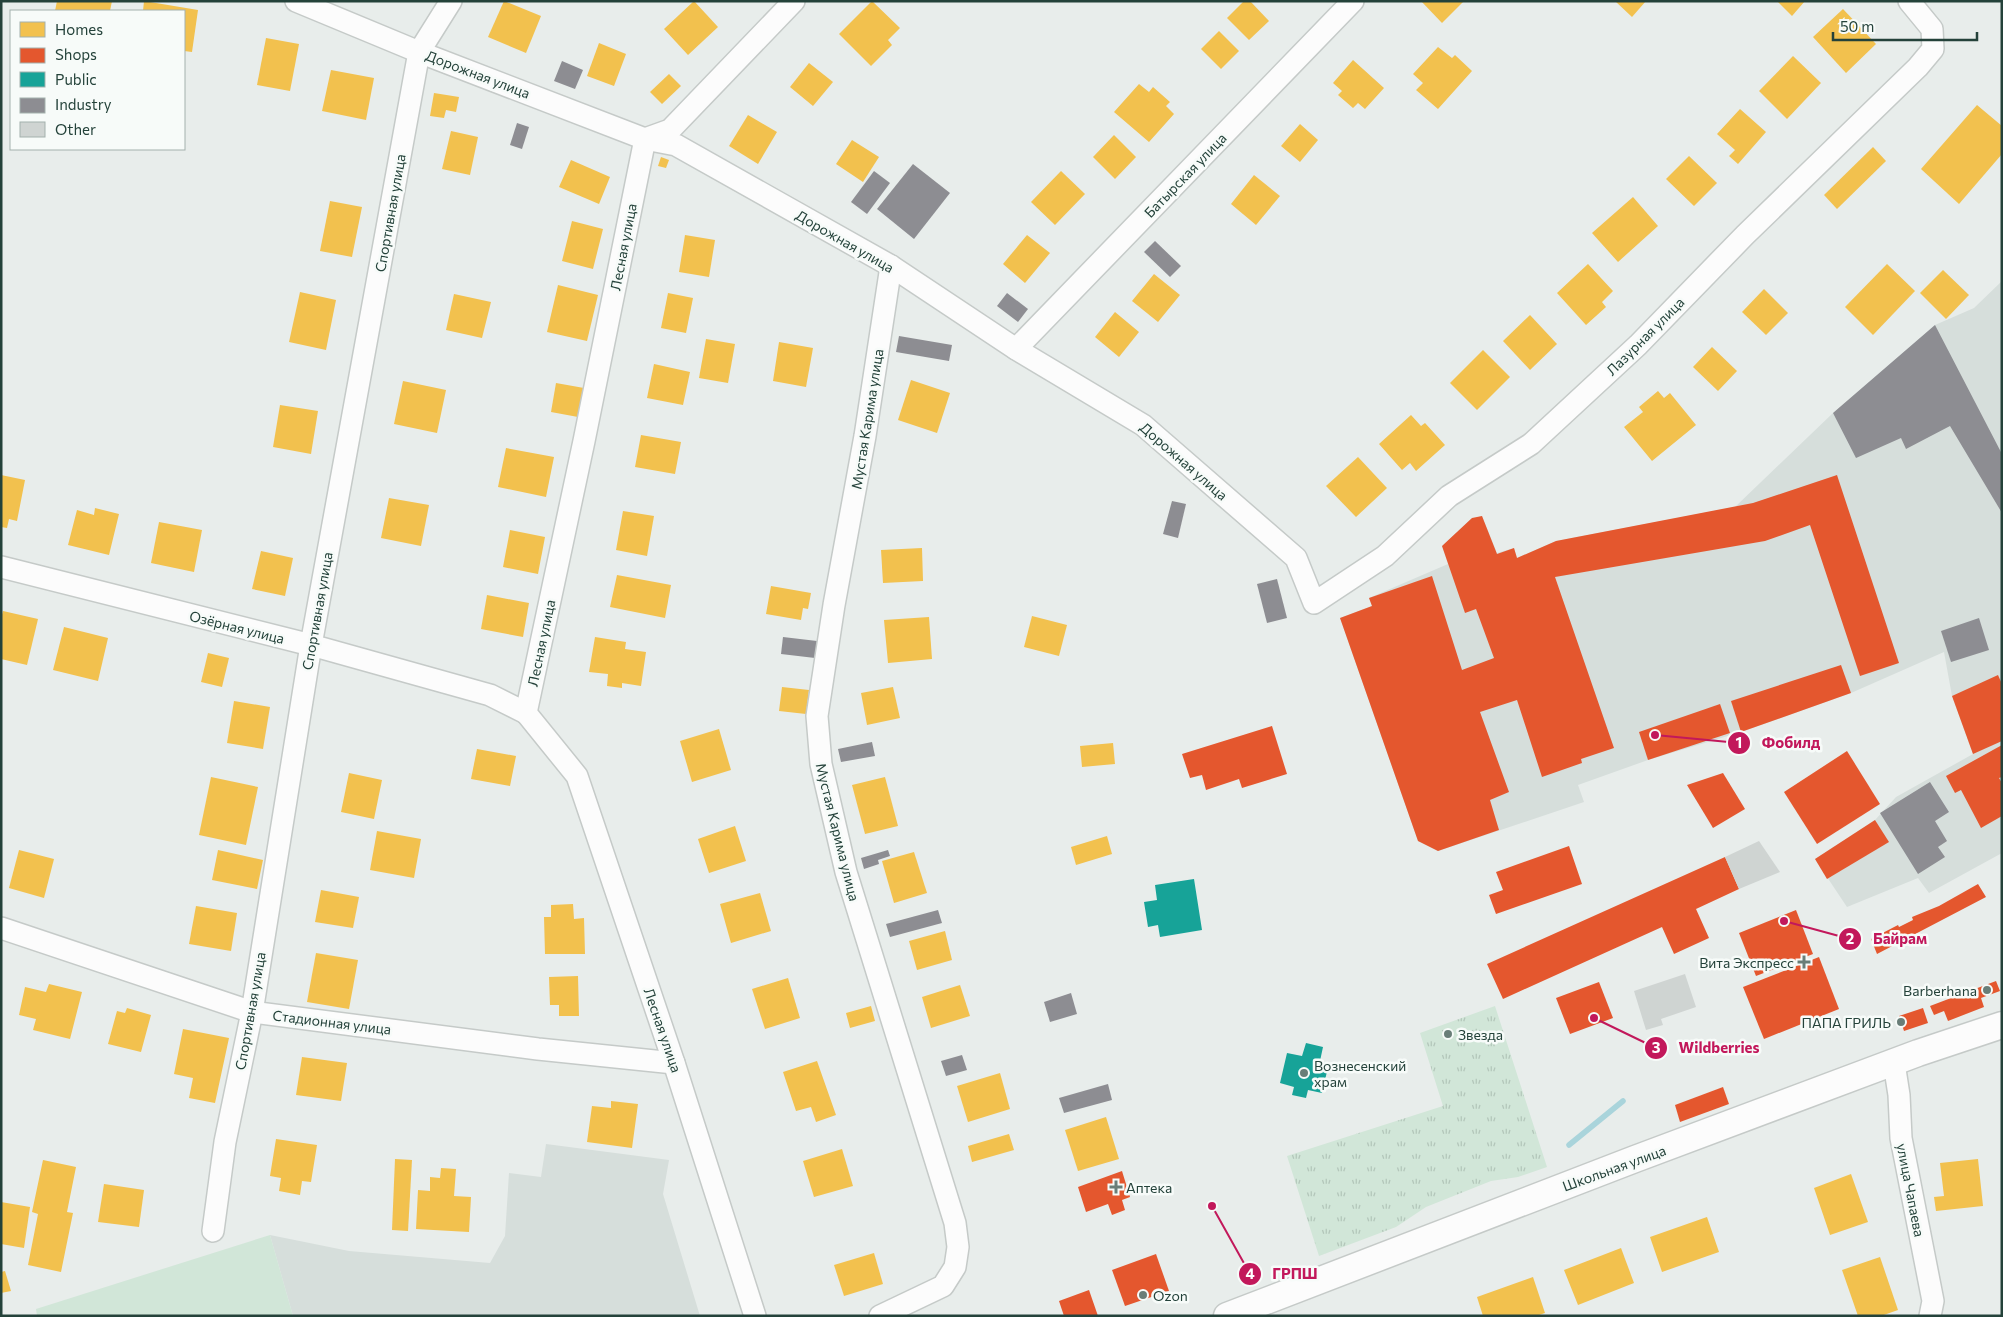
<svg xmlns="http://www.w3.org/2000/svg" width="2003" height="1317" viewBox="0 0 2003 1317" font-family="Commissioner,sans-serif">
  <style>
    .built { fill: #d6dedb }
    .grass { fill: #d1e6d8 }
    .park { fill: url(#park-tufts) }
    .homes { fill: #f2c14e }
    .shops { fill: #e4572e }
    .public { fill: #17a398 }
    .industry { fill: #8d8d92 }
    .lines { fill: none; stroke-linecap: round; stroke-linejoin: round }
    .stream { stroke: #a9d4db; stroke-width: 5.5 }
    .building { fill: #cfd4d2 }
    .minor-casing { stroke: #c5cac8; stroke-width: 24 }
    .tertiary-casing { stroke: #c5cac8; stroke-width: 29 }
    .minor { stroke: #fcfcfc; stroke-width: 21 }
    .tertiary { stroke: #fcfcfc; stroke-width: 26 }
    .poi-dot { fill: #697e78; stroke: #f7fbf9; stroke-width: 2 }
    .labels { text-anchor: middle; dominant-baseline: central; stroke-width: 5; stroke-linejoin: round; paint-order: stroke }
    .street-label { font-size: 14px; fill: #24423a; stroke: #f7fbf9 }
    .poi-label { font-size: 14px; fill: #24423a; stroke: #f7fbf9; text-anchor: start }
    .leader { fill: none; stroke: #c2185b; stroke-width: 2 }
    .callout-dot { fill: #c2185b; stroke: #f7fbf9; stroke-width: 2 }
    .mark-label { font-size: 15px; text-anchor: middle; font-weight: bold; fill: #fff }
    .callout-label { font-size: 15px; text-anchor: middle; font-weight: bold; fill: #c2185b; stroke: #f7fbf9; stroke-width: 5; stroke-linejoin: round; paint-order: stroke }
  </style>
  <defs>
    <pattern id="park-tufts" width="24" height="20" patternUnits="userSpaceOnUse" patternTransform="scale(1.25)"><rect width="24" height="20" fill="#d1e6d8"/><path d="M3 7l-1-3M5 7V3M7 7l1-3M15 17l-1-3M17 17v-4M19 17l1-3" fill="none" stroke="#b3c6ba"/></pattern>
  </defs>
  <rect width="100%" height="100%" fill="#e8edeb"/>
  <g class="built">
    <path d="M2002 281V853L1929 893 1918 878 1847 907 1815 859 1875 820 1896 797 1973 754 1952 696 1944 652 1851 693 1741 732 1648 760 1578 785 1584 802 1438 851 1418 841 1340 618 1372 606 1369 598 1448 564 1442 546 1470 520 1482 516 1497 553 1514 548 1517 558 1556 541 1735 507 1833 413 1935 325 1974 308Z"/>
    <path d="M546 1144 669 1160 663 1194 700 1316H293L270 1235 349 1251 490 1263 505 1236 509 1173 541 1177Z"/>
  </g>
  <path class="grass" d="M270 1235 293 1316H37L36 1309Z"/>
  <path class="park" d="M1495 1006 1547 1167 1518 1177 1491 1181 1426 1207 1396 1227 1319 1256 1287 1156 1443 1106 1420 1033Z"/>
  <g class="homes">
    <path d="M57 1H112L110 11H55Z"/>
    <path d="M144 1 198 10 192 52 184 51V11H143Z"/>
    <path d="M504 1 541 16 526 53 488 37Z"/>
    <path d="M694 1 718 27 688 55 664 29Z"/>
    <path d="M872 1 900 28 888 40 892 45 871 66 839 34Z"/>
    <path d="M1244 1H1250L1269 21 1249 40 1227 18Z"/>
    <path d="M1421 1H1464L1442 23Z"/>
    <path d="M1615 1H1646L1632 17Z"/>
    <path d="M1777 1H1805L1792 16Z"/>
    <path d="M1843 9 1876 44 1846 73 1813 37Z"/>
    <path d="M1219 31 1239 51 1221 69 1201 49Z"/>
    <path d="M266 38 299 44 290 91 257 85Z"/>
    <path d="M599 43 626 54 614 86 587 76Z"/>
    <path d="M1438 47 1452 58 1455 55 1472 71 1438 109 1416 90 1423 83 1413 74Z"/>
    <path d="M1793 56 1821 83 1787 119 1759 91Z"/>
    <path d="M1353 60 1384 88 1365 109 1358 103 1353 108 1338 95 1342 91 1333 83Z"/>
    <path d="M809 63 833 82 813 106 790 87Z"/>
    <path d="M331 70 374 78 366 120 322 111Z"/>
    <path d="M669 74 681 86 662 104 650 92Z"/>
    <path d="M1139 84 1149 92 1153 87 1170 102 1166 106 1174 114 1149 142 1114 112Z"/>
    <path d="M434 93 459 97 456 112 446 110 444 118 430 116Z"/>
    <path d="M1977 105 2002 126V154L1959 204 1921 169Z"/>
    <path d="M1740 109 1766 132 1738 164 1729 156 1735 150 1717 134Z"/>
    <path d="M748 115 777 132 758 164 729 146Z"/>
    <path d="M1300 124 1318 140 1300 162 1281 146Z"/>
    <path d="M451 131 478 137 470 175 442 169Z"/>
    <path d="M1114 135 1136 157 1115 179 1093 157Z"/>
    <path d="M852 140 879 157 863 182 836 164Z"/>
    <path d="M1873 147 1886 161 1837 209 1824 195Z"/>
    <path d="M1689 156 1717 183 1694 206 1666 179Z"/>
    <path d="M661 157 669 160 666 168 658 166Z"/>
    <path d="M571 160 610 177 599 204 559 187Z"/>
    <path d="M1061 171 1085 194 1055 225 1031 202Z"/>
    <path d="M1254 175 1280 196 1256 225 1231 204Z"/>
    <path d="M1633 197 1658 226 1618 262 1592 233Z"/>
    <path d="M330 201 362 207 352 257 320 251Z"/>
    <path d="M572 221 603 229 593 269 562 261Z"/>
    <path d="M685 235 715 240 709 277 679 272Z"/>
    <path d="M1027 235 1050 253 1025 283 1003 264Z"/>
    <path d="M1588 264 1613 291 1602 302 1606 307 1586 325 1557 293Z"/>
    <path d="M1887 264 1915 291 1873 335 1845 307Z"/>
    <path d="M1943 270 1969 295 1946 319 1920 293Z"/>
    <path d="M1154 274 1180 295 1158 322 1132 301Z"/>
    <path d="M558 285 598 295 587 341 547 332Z"/>
    <path d="M1764 289 1788 313 1766 335 1742 312Z"/>
    <path d="M300 292 336 300 326 350 289 342Z"/>
    <path d="M668 293 693 298 686 333 661 328Z"/>
    <path d="M454 294 491 302 482 338 446 330Z"/>
    <path d="M1115 312 1139 332 1119 357 1095 337Z"/>
    <path d="M1530 315 1557 344 1530 370 1503 341Z"/>
    <path d="M706 339 735 344 728 383 699 378Z"/>
    <path d="M779 342 813 348 806 387 773 381Z"/>
    <path d="M1712 347 1737 371 1718 391 1693 367Z"/>
    <path d="M1483 350 1510 377 1477 410 1450 383Z"/>
    <path d="M654 364 690 372 683 405 647 398Z"/>
    <path d="M911 380 950 393 937 433 898 420Z"/>
    <path d="M403 381 446 390 437 433 394 424Z"/>
    <path d="M556 383 584 388 578 417 551 412Z"/>
    <path d="M1658 391 1664 398 1670 393 1696 425 1652 461 1624 427 1643 412 1639 407Z"/>
    <path d="M280 405 318 411 311 454 273 447Z"/>
    <path d="M1411 415 1421 426 1425 423 1445 445 1416 471 1410 463 1402 470 1379 444Z"/>
    <path d="M641 435 681 442 675 474 635 467Z"/>
    <path d="M506 448 554 457 546 497 498 487Z"/>
    <path d="M1358 457 1387 488 1356 517 1326 486Z"/>
    <path d="M1 475 25 480 17 521 9 519 7 528 1 527Z"/>
    <path d="M389 498 429 505 421 546 381 538Z"/>
    <path d="M95 508 119 514 109 555 68 545 77 510 94 515Z"/>
    <path d="M623 511 654 516 647 556 616 550Z"/>
    <path d="M159 522 202 530 194 572 151 563Z"/>
    <path d="M510 530 545 537 538 574 503 567Z"/>
    <path d="M922 548 923 581 883 583 881 550Z"/>
    <path d="M261 551 293 558 285 596 252 589Z"/>
    <path d="M617 575 671 585 665 618 610 607Z"/>
    <path d="M771 586 811 593 808 609 803 608 801 620 766 614Z"/>
    <path d="M487 595 529 603 523 637 481 629Z"/>
    <path d="M3 611 38 619 27 665 1 659V618Z"/>
    <path d="M1032 616 1067 625 1059 656 1024 647Z"/>
    <path d="M929 617 932 659 888 663 884 620Z"/>
    <path d="M64 627 108 638 98 681 53 670Z"/>
    <path d="M595 637 626 642 625 649 646 652 641 686 622 683V688L607 686 608 674 589 672Z"/>
    <path d="M208 653 229 658 222 687 201 682Z"/>
    <path d="M782 687 809 690 806 714 779 711Z"/>
    <path d="M893 687 900 718 867 725 861 693Z"/>
    <path d="M234 701 270 707 263 749 227 743Z"/>
    <path d="M719 729 731 770 692 782 680 741Z"/>
    <path d="M1113 743 1115 764 1082 767 1080 746Z"/>
    <path d="M477 749 516 756 510 786 471 779Z"/>
    <path d="M349 773 382 780 374 819 341 812Z"/>
    <path d="M211 777 258 787 246 845 199 835Z"/>
    <path d="M885 777 898 826 865 834 852 785Z"/>
    <path d="M735 826 746 861 709 873 698 839Z"/>
    <path d="M377 831 421 839 414 878 370 870Z"/>
    <path d="M1107 836 1112 854 1076 865 1071 847Z"/>
    <path d="M19 850 54 859 44 898 9 888Z"/>
    <path d="M218 850 263 860 257 889 212 880Z"/>
    <path d="M914 852 927 893 894 903 882 861Z"/>
    <path d="M321 890 359 897 353 928 315 922Z"/>
    <path d="M760 893 771 931 731 943 720 904Z"/>
    <path d="M573 904 574 919 584 918 585 954H545L544 917H551V905Z"/>
    <path d="M196 906 237 913 231 951 189 944Z"/>
    <path d="M945 931 952 960 917 970 909 941Z"/>
    <path d="M316 953 358 960 349 1009 307 1002Z"/>
    <path d="M578 976 579 1016H559V1005H550L549 977Z"/>
    <path d="M788 978 800 1018 765 1029 752 989Z"/>
    <path d="M49 984 82 992 70 1039 33 1030 36 1019 19 1015 25 987 46 992Z"/>
    <path d="M960 985 970 1016 931 1028 922 997Z"/>
    <path d="M871 1006 875 1021 850 1028 846 1013Z"/>
    <path d="M127 1008 151 1015 141 1052 108 1044 117 1011 125 1013Z"/>
    <path d="M183 1029 229 1038 215 1103 189 1098 193 1078 174 1074Z"/>
    <path d="M302 1057 347 1063 341 1101 296 1095Z"/>
    <path d="M817 1061 836 1115 816 1122 811 1107 796 1111 783 1072Z"/>
    <path d="M1000 1073 1010 1109 968 1122 957 1086Z"/>
    <path d="M611 1101 638 1104 632 1148 587 1142 592 1106 611 1108Z"/>
    <path d="M1106 1117 1119 1159 1078 1171 1065 1130Z"/>
    <path d="M1009 1134 1014 1150 972 1162 968 1146Z"/>
    <path d="M276 1139 317 1145 311 1182 302 1181 300 1195 279 1191 281 1178 270 1176Z"/>
    <path d="M842 1149 853 1186 814 1197 803 1161Z"/>
    <path d="M395 1159 412 1160 408 1231 392 1230Z"/>
    <path d="M1978 1159 1983 1206 1936 1211 1934 1197 1944 1196 1940 1163Z"/>
    <path d="M43 1160 76 1167 67 1212 73 1213 61 1272 28 1265 38 1214 32 1212Z"/>
    <path d="M441 1168 456 1169 454 1196 471 1197 469 1232 416 1229 418 1190 430 1191V1177L440 1178Z"/>
    <path d="M1851 1174 1868 1222 1830 1235 1814 1188Z"/>
    <path d="M104 1184 144 1190 139 1227 98 1222Z"/>
    <path d="M1 1202 30 1207 24 1248 1 1244Z"/>
    <path d="M1707 1217 1719 1252 1662 1272 1650 1237Z"/>
    <path d="M1621 1248 1634 1283 1578 1305 1564 1270Z"/>
    <path d="M874 1253 883 1284 844 1296 834 1265Z"/>
    <path d="M1880 1257 1898 1310 1881 1316H1858L1842 1270Z"/>
    <path d="M5 1271 11 1291 1 1293V1272Z"/>
    <path d="M1533 1277 1545 1313 1536 1316H1483L1477 1297Z"/>
  </g>
  <g class="shops">
    <path d="M1837 475 1899 663 1860 676 1810 525 1765 541 1555 577 1614 748 1581 759 1582 763 1542 777 1517 700 1480 712 1509 792 1490 800 1499 830 1438 851 1418 841 1340 618 1372 606 1369 598 1432 576 1462 670 1494 658 1476 609 1465 613 1442 546 1472 518 1482 516 1497 554 1514 548 1517 558 1556 541 1753 503Z"/>
    <path d="M1841 665 1851 693 1741 732 1731 701Z"/>
    <path d="M1998 675 2002 684V741L1973 754 1952 696Z"/>
    <path d="M1720 704 1730 733 1648 760 1639 732Z"/>
    <path d="M1272 726 1287 774 1242 788 1239 779 1206 790 1202 775 1190 778 1182 754Z"/>
    <path d="M2002 745V777L1999 778 2002 783V816L1981 828 1961 790 1955 793 1946 776Z"/>
    <path d="M1847 751 1880 804 1817 844 1784 792Z"/>
    <path d="M1723 773 1745 809 1713 828 1687 785Z"/>
    <path d="M1875 820 1889 842 1827 879 1815 859Z"/>
    <path d="M1569 846 1582 884 1496 914 1489 895 1503 890 1496 872Z"/>
    <path d="M1725 857 1739 889 1696 909 1709 938 1674 954 1662 927 1503 999 1487 964Z"/>
    <path d="M1978 884 1986 897 1877 954 1871 939 1898 925 1899 927 1913 920 1912 917 1939 906Z"/>
    <path d="M1796 910 1813 954 1756 976 1739 933Z"/>
    <path d="M1819 957 1839 1009 1764 1039 1743 987Z"/>
    <path d="M1996 981 2000 991 1981 998 1984 1007 1948 1021 1944 1011 1934 1015 1930 1006Z"/>
    <path d="M1599 982 1613 1018 1570 1034 1556 998Z"/>
    <path d="M1923 1008 1928 1023 1904 1031 1899 1016Z"/>
    <path d="M1723 1087 1729 1104 1680 1122 1675 1105Z"/>
    <path d="M1122 1171 1130 1197 1122 1200 1125 1210 1112 1215 1108 1204 1086 1212 1078 1187Z"/>
    <path d="M1156 1254 1169 1291 1125 1306 1112 1270Z"/>
    <path d="M1089 1290 1098 1316H1064L1059 1301Z"/>
  </g>
  <g class="public">
    <path d="M1194 879 1202 930 1160 937 1158 925 1148 927 1144 902 1157 900 1155 885Z"/>
    <path d="M1306 1043 1323 1047 1320 1061 1329 1063 1322 1093 1308 1090 1306 1098 1292 1095 1294 1087 1280 1083 1287 1053 1302 1056Z"/>
  </g>
  <g class="industry">
    <path d="M562 61 583 70 575 89 554 81Z"/>
    <path d="M517 123 529 127 522 149 510 145Z"/>
    <path d="M913 164 950 193 914 239 877 209Z"/>
    <path d="M874 171 890 183 867 214 851 202Z"/>
    <path d="M1155 241 1181 266 1170 277 1144 252Z"/>
    <path d="M1007 293 1028 309 1018 322 997 306Z"/>
    <path d="M1935 325 2002 454V513L1950 426 1906 449 1901 438 1856 458 1833 413Z"/>
    <path d="M899 336 952 345 949 361 896 352Z"/>
    <path d="M1172 501 1186 504 1178 538 1163 534Z"/>
    <path d="M1277 579 1287 618 1267 623 1257 584Z"/>
    <path d="M1979 618 1989 650 1951 662 1941 631Z"/>
    <path d="M783 637 817 641 815 658 781 654Z"/>
    <path d="M872 742 875 756 841 762 838 749Z"/>
    <path d="M1930 782 1949 812 1935 821 1947 841 1938 847 1945 857 1918 874 1880 813Z"/>
    <path d="M888 850 890 856 878 860 879 864 864 869 861 858Z"/>
    <path d="M938 910 942 923 890 937 886 924Z"/>
    <path d="M1071 993 1077 1014 1050 1022 1044 1002Z"/>
    <path d="M962 1055 967 1070 946 1076 941 1061Z"/>
    <path d="M1108 1084 1112 1100 1064 1113 1059 1098Z"/>
  </g>
  <g class="lines">
    <path class="stream" d="M1569 1145 1623 1101"/>
  </g>
  <g class="building">
    <path d="M1759 841 1780 872 1739 889 1725 857Z"/>
    <path d="M1685 974 1696 1007 1661 1019 1663 1025 1646 1030 1634 991Z"/>
  </g>
  <g class="lines">
    <defs>
      <g id="minor">
        <path d="M296 1 419 52 645 139 676 145 891 266 1016 349 1143 425 1296 558 1314 603 1385 556 1449 496 1531 444 1638 345 1745 235 1918 67 1933 49 1932 29 1909 1"/>
        <path d="M1016 349 1353 1"/>
        <path d="M1 567 311 645 490 695 526 713"/>
        <path d="M1 928 252 1012 538 1049 674 1063"/>
        <path d="M1894 1063 1899 1095 1901 1138 1933 1301 1930 1316"/>
        <path d="M213 1231 225 1142 252 1012 311 645 419 52 451 1"/>
        <path d="M755 1316 674 1063 577 776 526 713 584 441 645 139 670 130 794 1"/>
        <path d="M880 1316 943 1286 955 1267 958 1247 955 1223 846 872 821 764 817 716 834 605 865 436 891 266"/>
      </g>
      <path id="tertiary" d="M1227 1316 1635 1159 1918 1053 2002 1025"/>
    </defs>
    <use href="#minor" class="minor-casing"/>
    <use href="#tertiary" class="tertiary-casing"/>
    <use href="#minor" class="minor"/>
    <use href="#tertiary" class="tertiary"/>
  </g>
  <g class="poi-dot">
    <path d="M1801.5 954.5h5v5h5v5h-5v5h-5v-5h-5v-5h5z"/>
    <circle cx="1987" cy="990" r="5"/>
    <circle cx="1901" cy="1022" r="5"/>
    <circle cx="1448" cy="1034" r="5"/>
    <circle cx="1304" cy="1073" r="5"/>
    <path d="M1113.5 1179.5h5v5h5v5h-5v5h-5v-5h-5v-5h5z"/>
    <circle cx="1143" cy="1295" r="5"/>
  </g>
  <g class="labels">
    <g class="street-label">
      <text transform="translate(478 74) rotate(21)">Дорожная улица</text>
      <text transform="translate(1185 175) rotate(-46)">Батырская улица</text>
      <text transform="translate(390 213) rotate(-80)">Спортивная улица</text>
      <text transform="translate(845 241) rotate(30)">Дорожная улица</text>
      <text transform="translate(623 247) rotate(-79)">Лесная улица</text>
      <text transform="translate(1645 336) rotate(-45)">Лазурная улица</text>
      <text transform="translate(867 419) rotate(-81)">Мустая Карима улица</text>
      <text transform="translate(1184 461) rotate(41)">Дорожная улица</text>
      <text transform="translate(317 611) rotate(-80)">Спортивная улица</text>
      <text transform="translate(237 627) rotate(14)">Озёрная улица</text>
      <text transform="translate(541 643) rotate(-78)">Лесная улица</text>
      <text transform="translate(838 832) rotate(76)">Мустая Карима улица</text>
      <text transform="translate(250 1011) rotate(-80)">Спортивная улица</text>
      <text transform="translate(332 1022) rotate(7)">Стадионная улица</text>
      <text transform="translate(663 1030) rotate(71)">Лесная улица</text>
      <text transform="translate(1614 1168) rotate(-20)">Школьная улица</text>
      <text transform="translate(1911 1190) rotate(79)">улица Чапаева</text>
    </g>
    <g class="poi-label">
      <text x="1794" y="962" text-anchor="end">Вита Экспресс</text>
      <text x="1977" y="990" text-anchor="end">Barberhana</text>
      <text x="1891" y="1022" text-anchor="end">ПАПА ГРИЛЬ</text>
      <text x="1458" y="1034">Звезда</text>
      <text x="1314" y="1065">Вознесенский<tspan x="1314" dy="16">храм</tspan></text>
      <text x="1126" y="1187">Аптека</text>
      <text x="1153" y="1295">Ozon</text>
    </g>
  </g>
  <path class="leader" d="M1655 735L1739 743M1784 921L1850 939M1594 1018L1656 1048M1212 1206L1250 1274"/>
  <g class="callout-dot">
    <circle cx="1655" cy="735" r="5"/>
    <circle cx="1784" cy="921" r="5"/>
    <circle cx="1594" cy="1018" r="5"/>
    <circle cx="1212" cy="1206" r="5"/>
    <circle cx="1739" cy="743" r="12"/>
    <circle cx="1850" cy="939" r="12"/>
    <circle cx="1656" cy="1048" r="12"/>
    <circle cx="1250" cy="1274" r="12"/>
  </g>
  <g class="mark-label">
    <text x="1739" y="748">1</text>
    <text x="1850" y="944">2</text>
    <text x="1656" y="1053">3</text>
    <text x="1250" y="1279">4</text>
  </g>
  <g class="callout-label">
    <text x="1791" y="748">Фобилд</text>
    <text x="1900" y="944">Байрам</text>
    <text x="1719" y="1053">Wildberries</text>
    <text x="1295" y="1279">ГРПШ</text>
  </g>
  <rect width="2003" height="1317" fill="none" stroke="#24423a" stroke-width="5"/>
  <rect x="10" y="10" width="175" height="140" fill="#f7fbf9" stroke="#a3b1ad"/>
  <rect x="20" y="22" width="25" height="15" fill="#f2c14e" stroke="#a3b1ad"/>
  <text x="55" y="35" font-size="15" fill="#24423a">Homes</text>
  <rect x="20" y="48" width="25" height="15" fill="#e4572e" stroke="#a3b1ad"/>
  <text x="55" y="60" font-size="15" fill="#24423a">Shops</text>
  <rect x="20" y="72" width="25" height="15" fill="#17a398" stroke="#a3b1ad"/>
  <text x="55" y="85" font-size="15" fill="#24423a">Public</text>
  <rect x="20" y="98" width="25" height="15" fill="#8d8d92" stroke="#a3b1ad"/>
  <text x="55" y="110" font-size="15" fill="#24423a">Industry</text>
  <rect x="20" y="122" width="25" height="15" fill="#cfd4d2" stroke="#a3b1ad"/>
  <text x="55" y="135" font-size="15" fill="#24423a">Other</text>
  <path d="M1833 32v8h144v-8" fill="none" stroke="#24423a" stroke-width="2.5"/>
  <text x="1840" y="32" font-size="15" fill="#24423a" stroke="#f7fbf9" stroke-width="4" paint-order="stroke">50 m</text>
</svg>
